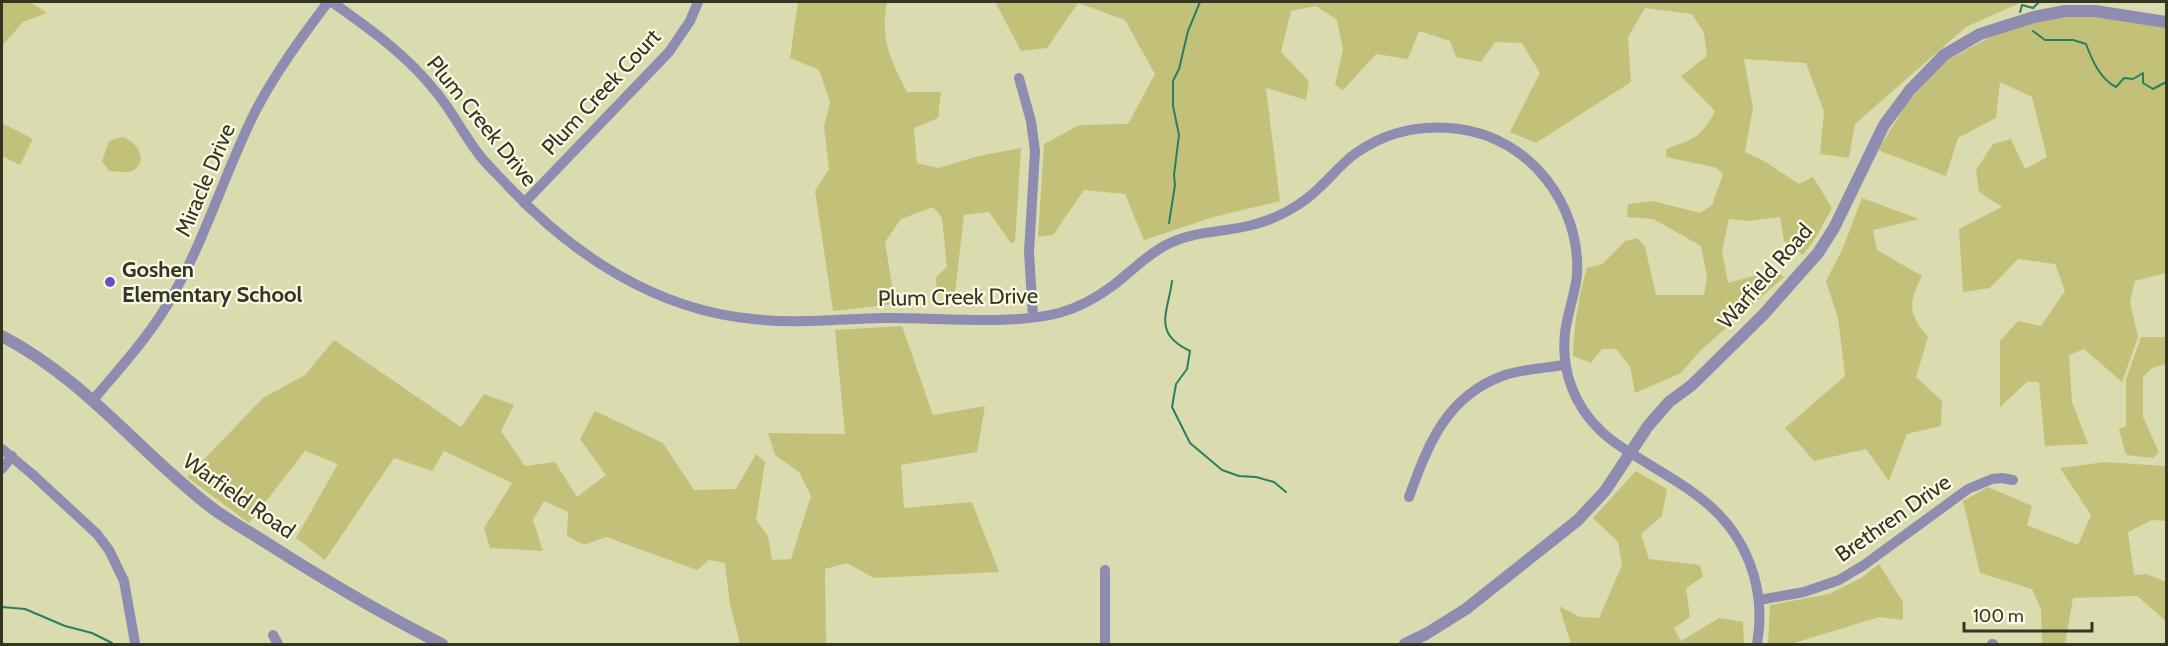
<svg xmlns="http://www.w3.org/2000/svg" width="2168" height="646" viewBox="0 0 2168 646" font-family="Cabin,sans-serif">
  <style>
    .green { fill: #c3c179 }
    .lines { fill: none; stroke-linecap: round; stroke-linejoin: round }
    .stream { stroke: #288060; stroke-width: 2 }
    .minor { stroke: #8e8db1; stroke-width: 10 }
    .tertiary { stroke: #8e8db1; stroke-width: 12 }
    .poi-dot { fill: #664ec7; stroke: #fbfbe5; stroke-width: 2 }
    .labels { text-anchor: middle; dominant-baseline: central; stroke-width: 4.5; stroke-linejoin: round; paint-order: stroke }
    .street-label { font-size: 22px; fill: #353524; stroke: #fbfbe5 }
    .poi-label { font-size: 22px; font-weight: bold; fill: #353524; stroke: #fbfbe5; text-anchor: start }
  </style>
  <rect width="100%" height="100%" fill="#dbdbb0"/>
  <g class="green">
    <path d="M2 2H30L47 13 23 22 2 46Z"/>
    <path d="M798 2H887C880 40 890 58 907 92H941L938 118 914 128 917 163 938 168 979 156 1021 148 1015 242 1011 243 989 212 964 215 955 292 937 295 936 277 947 267 942 218 933 207 901 219 885 242 895 304 833 311 815 191 829 169 824 127 830 102 819 70 790 58Z"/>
    <path d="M995 2H2022L1966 27 1855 124 1849 158 1820 154 1824 112 1806 63 1744 59 1753 108 1745 152 1764 161 1799 184 1813 177 1832 208 1816 237 1803 255 1784 241 1780 217 1749 221 1729 219 1722 251 1728 283 1775 270 1784 277 1700 351 1681 373 1635 393 1630 366 1616 349H1602L1591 363 1573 356C1574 326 1578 297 1587 268L1602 264 1625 241 1637 238 1645 247 1656 295H1704L1707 277 1701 246 1653 219 1627 217 1628 204 1653 201 1700 213 1712 205 1723 174 1714 167 1666 157V149C1694 139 1701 138 1715 111L1681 76 1707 56 1704 33 1692 14 1645 8 1628 37 1631 82 1536 143 1510 132 1540 73 1522 43 1495 42 1481 62 1456 57 1450 41 1419 31 1408 59 1376 54 1343 90 1335 85 1343 50 1337 20 1316 6 1291 11 1281 52 1309 81 1306 100 1266 88 1280 201 1214 217 1144 240 1125 194 1084 190 1053 235 1038 237 1044 144 1079 125 1128 124 1155 74 1125 20 1078 3 1047 48 1021 51Z"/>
    <path d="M2062 12 2166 22V273L2135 281 2130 302 2138 337 2122 382 2084 349 2069 355 2072 402 2088 444 2045 446 2039 382H2027L2000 407V341L2018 321 2041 326 2065 291 2055 264 2018 259 1990 288 1963 292 1959 229 2002 207 1979 192 1976 170 1993 144 2011 139 2025 169 2047 157 2032 97 2000 82 1996 118 1958 138 1946 176 1878 150 1907 103 1946 61 1996 34Z"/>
    <path d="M2 123 33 139 20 165 2 156Z"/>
    <path d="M122 137C135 140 150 159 134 170 128 174 116 171 109 171L102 161 109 141Z"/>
    <path d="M1862 198 1919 219 1873 230 1877 250 1922 276C1908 304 1908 313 1928 337L1916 377 1942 401 1941 426 1907 434 1889 481 1866 449 1814 461 1785 428 1845 376 1838 318 1826 281 1843 248Z"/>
    <path d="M902 326 933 415 985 406 977 452 901 465 904 508 972 502 999 572 874 578 847 563 825 569 826 644H739V639L730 605 725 563 709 560 697 570 606 537 584 545 567 536 568 512 544 501 533 520 543 551 490 548 484 528 512 483 444 451 432 471 394 458 325 560 296 538 338 464 305 451 249 523 187 477 263 398 305 375 334 340 461 427 484 394 514 405 501 431 525 466 555 462 577 497 606 475 580 439 595 411 663 443 694 490 736 489 756 454 765 462 756 520 768 536 772 560 791 559 811 496 799 472 775 455 768 433 845 434 835 330Z"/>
    <path d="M2141 337H2166V364L2152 368 2143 377V417L2159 452 2153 458 2126 455 2119 429 2126 426V379Z"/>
    <path d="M2105 462 2166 466V521L2152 520 2128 532 2134 575 2147 574 2166 582V621L2137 596 2073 598 2065 644H2042L2041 610 2032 589 1980 573 1963 501 1988 487 2032 506 2027 525 2078 545 2091 515 2060 468Z"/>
    <path d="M1636 471 1667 489 1662 516 1641 534 1649 559 1700 565 1703 577 1686 588 1690 617 1674 628 1681 641 1719 618 1743 622 1744 644H1571L1559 606 1580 617 1599 618 1622 565 1618 542 1593 518Z"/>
    <path d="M1879 564 1903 602V620L1879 617 1791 644H1768L1770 605 1829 594 1861 578Z"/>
  </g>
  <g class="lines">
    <g class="stream">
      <path d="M2020 12 2022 5 2033 8 2039 2"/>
      <path d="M2033 31 2045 40H2073L2086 44C2092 60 2100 79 2116 87L2124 78 2133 79 2143 73V83L2153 89 2166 82"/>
      <path d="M1169 223 1175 185 1174 175 1179 135 1173 106V81L1179 69 1188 31 1200 2"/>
      <path d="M1172 281C1168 313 1152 333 1190 351L1187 369 1176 384 1172 407 1190 443 1222 470 1239 476 1256 477 1274 482 1286 492"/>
      <path d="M2 607 25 609 65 626 92 633 112 643"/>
    </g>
    <g class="minor">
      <path d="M332 2C370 29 407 55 436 92 453 112 464 136 481 157 489 167 499 176 508 186 573 255 656 310 753 319 796 324 839 319 882 318 936 317 1007 326 1059 313 1077 308 1096 298 1111 287 1130 273 1145 256 1166 245 1195 230 1222 233 1252 225 1277 219 1302 205 1320 187 1332 176 1343 162 1356 153 1386 132 1422 124 1459 129 1530 138 1581 205 1577 275 1575 295 1567 314 1565 333 1561 370 1574 406 1601 431 1615 445 1633 454 1650 465 1666 475 1684 485 1699 497 1746 532 1767 587 1757 644"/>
      <path d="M1019 78 1031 121 1035 151 1029 252 1033 317"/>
      <path d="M524 203 669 52 690 21 698 2"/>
      <path d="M93 400C121 367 152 333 173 295 206 237 225 172 255 112 275 73 302 37 328 2"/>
      <path d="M2 449 32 474 97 534 109 550 124 581 135 643"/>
      <path d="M2 469 12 456"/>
      <path d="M1409 497C1428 444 1447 395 1505 375 1524 369 1545 368 1564 365"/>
      <path d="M1759 600 1804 592 1839 580 1864 565 1968 489 1992 479 2002 478 2013 480"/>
      <path d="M273 635 278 644"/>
      <path d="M1105 644V570"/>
      <path d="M1992 644H1993"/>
    </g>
    <g class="tertiary">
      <path d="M2 336C86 380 138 451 212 508 231 522 253 534 273 547 328 582 384 615 442 644"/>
      <path d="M1405 644 1426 634 1466 609 1578 520 1605 491 1648 426 1669 402 1692 385 1763 315 1818 253 1834 228 1884 125 1910 90 1944 55 1980 34 2034 17 2065 11H2095L2166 22"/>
    </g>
  </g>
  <circle class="poi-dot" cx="110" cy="282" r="6"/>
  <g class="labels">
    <g class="street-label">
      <text transform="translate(601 92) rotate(-47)">Plum Creek Court</text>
      <text transform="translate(482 121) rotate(51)">Plum Creek Drive</text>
      <text transform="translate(205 180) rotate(-67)">Miracle Drive</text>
      <text transform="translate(1765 276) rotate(-49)">Warfield Road</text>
      <text transform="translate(958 297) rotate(-1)">Plum Creek Drive</text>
      <text transform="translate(239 496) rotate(35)">Warfield Road</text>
      <text transform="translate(1893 518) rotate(-35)">Brethren Drive</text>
    </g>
    <g class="poi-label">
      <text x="122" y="269">Goshen<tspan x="122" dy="25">Elementary School</tspan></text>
    </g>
  </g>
  <rect width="2168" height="646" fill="none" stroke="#353524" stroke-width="6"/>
  <path d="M1964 622v9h128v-9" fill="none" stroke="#353524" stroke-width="3"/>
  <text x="1973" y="622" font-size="18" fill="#353524" stroke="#fbfbe5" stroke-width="4.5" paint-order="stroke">100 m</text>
</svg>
